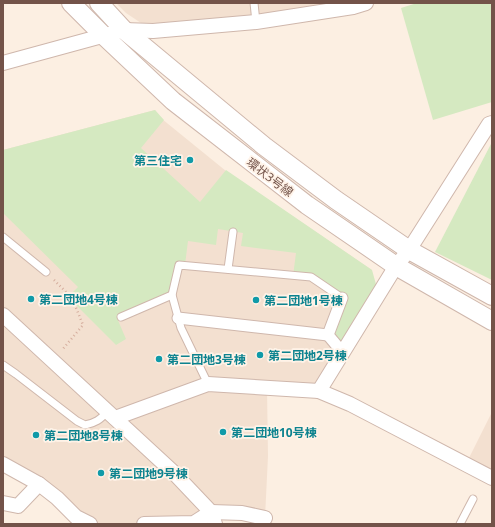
<svg xmlns="http://www.w3.org/2000/svg" width="495" height="527" viewBox="0 0 495 527" font-family="'Noto Sans','Noto Sans JP',sans-serif">
  <style>
    .residential { fill: #f3e0d0 }
    .green { fill: #d5e9c1 }
    .lines { fill: none; stroke-linecap: round; stroke-linejoin: round }
    .service-casing { stroke: #cfb7ac; stroke-width: 9 }
    .pedestrian-casing { stroke: #cfb7ac; stroke-width: 13 }
    .minor-casing { stroke: #cfb7ac; stroke-width: 16 }
    .tertiary-casing { stroke: #cfb7ac; stroke-width: 20 }
    .path { stroke: #d5ad9d; stroke-width: 2.5; stroke-dasharray: 1 3; stroke-linecap: butt }
    .service { stroke: #fff; stroke-width: 7 }
    .pedestrian { stroke: #fff; stroke-width: 11 }
    .minor { stroke: #fff; stroke-width: 14 }
    .tertiary { stroke: #fff; stroke-width: 18 }
    .culture-dot { fill: #0f9aa8; stroke: #fff3e8; stroke-width: 1.5 }
    .labels { text-anchor: middle; dominant-baseline: central; stroke-width: 3.5; stroke-linejoin: round; paint-order: stroke }
    .culture-label { font-size: 12px; font-weight: bold; fill: #0d838f; stroke: #fff3e8; text-anchor: start }
    .street-label { font-size: 12px; fill: #735349; stroke: #fff3e8 }
  </style>
  <rect width="100%" height="100%" fill="#fcefe2"/>
  <g class="residential">
    <path d="M116 3H366L153 31 126 13Z"/>
    <path d="M155 110 162 119 226 171 372 270 319 391 267 388 268 456 265 518 242 513 194 523 90 524 3 464V150Z"/>
    <path d="M492 412V478L466 464Z"/>
  </g>
  <g class="green">
    <path d="M417 3H492V102L433 120 401 8Z"/>
    <path d="M155 110 164 120 141 148 200 202 226 170 372 270 379 295 343 353 326 335 342 298 311 277 293 276 296 253 241 246 243 233 218 229 216 245 188 241 185 265H179L172 295 117 318 126 339 116 345 68 297 78 287 3 213V150Z"/>
    <path d="M492 142V280L435 252Z"/>
  </g>
  <g class="lines">
    <defs>
      <g id="service">
        <path d="M254 3 256 22"/>
        <path d="M3 237 46 272"/>
        <path d="M228 269 233 232"/>
        <path d="M121 317 172 295"/>
        <path d="M3 365 16 374 77 421 85 425C95 423 100 420 108 411"/>
        <path d="M208 384 181 328 172 295 179 265 311 277 342 298"/>
        <path d="M460 524 473 499"/>
      </g>
      <g id="pedestrian">
        <path d="M342 298 328 335 343 353"/>
        <path d="M178 318 328 335"/>
      </g>
      <g id="minor">
        <path d="M3 63 124 30 153 31 256 22 353 7 366 3"/>
        <path d="M492 123 489 124 409 250 396 266 319 391 350 404 492 478"/>
        <path d="M3 315 173 472 211 512 215 524"/>
        <path d="M115 418 208 384 319 391"/>
        <path d="M3 464 39 484 57 498 76 517 90 524"/>
        <path d="M3 503 18 506 39 484"/>
        <path d="M144 524 194 523 211 512 242 513 265 518"/>
      </g>
      <g id="tertiary">
        <path d="M71 3 103 35 173 101 307 205 396 266 492 321"/>
        <path d="M99 3 124 30 264 146 336 200 409 250 492 296"/>
      </g>
    </defs>
    <use href="#service" class="service-casing"/>
    <use href="#pedestrian" class="pedestrian-casing"/>
    <use href="#minor" class="minor-casing"/>
    <use href="#tertiary" class="tertiary-casing"/>
    <path class="path" d="M54 280 72 298 83 325 62 350"/>
    <use href="#service" class="service"/>
    <use href="#pedestrian" class="pedestrian"/>
    <use href="#minor" class="minor"/>
    <use href="#tertiary" class="tertiary"/>
  </g>
  <g class="culture-dot">
    <circle cx="190" cy="160" r="4"/>
    <circle cx="31" cy="299" r="4"/>
    <circle cx="256" cy="300" r="4"/>
    <circle cx="260" cy="355" r="4"/>
    <circle cx="159" cy="359" r="4"/>
    <circle cx="223" cy="432" r="4"/>
    <circle cx="36" cy="435" r="4"/>
    <circle cx="101" cy="473" r="4"/>
  </g>
  <g class="labels">
    <g class="culture-label">
      <text x="182" y="160" text-anchor="end">第三住宅</text>
      <text x="39" y="299">第二団地4号棟</text>
      <text x="264" y="300">第二団地1号棟</text>
      <text x="268" y="355">第二団地2号棟</text>
      <text x="167" y="359">第二団地3号棟</text>
      <text x="231" y="432">第二団地10号棟</text>
      <text x="44" y="435">第二団地8号棟</text>
      <text x="109" y="473">第二団地9号棟</text>
    </g>
    <g class="street-label">
      <text transform="translate(270 177) rotate(37)">環状3号線</text>
    </g>
  </g>
  <rect width="495" height="527" fill="none" stroke="#735349" stroke-width="8"/>
</svg>
